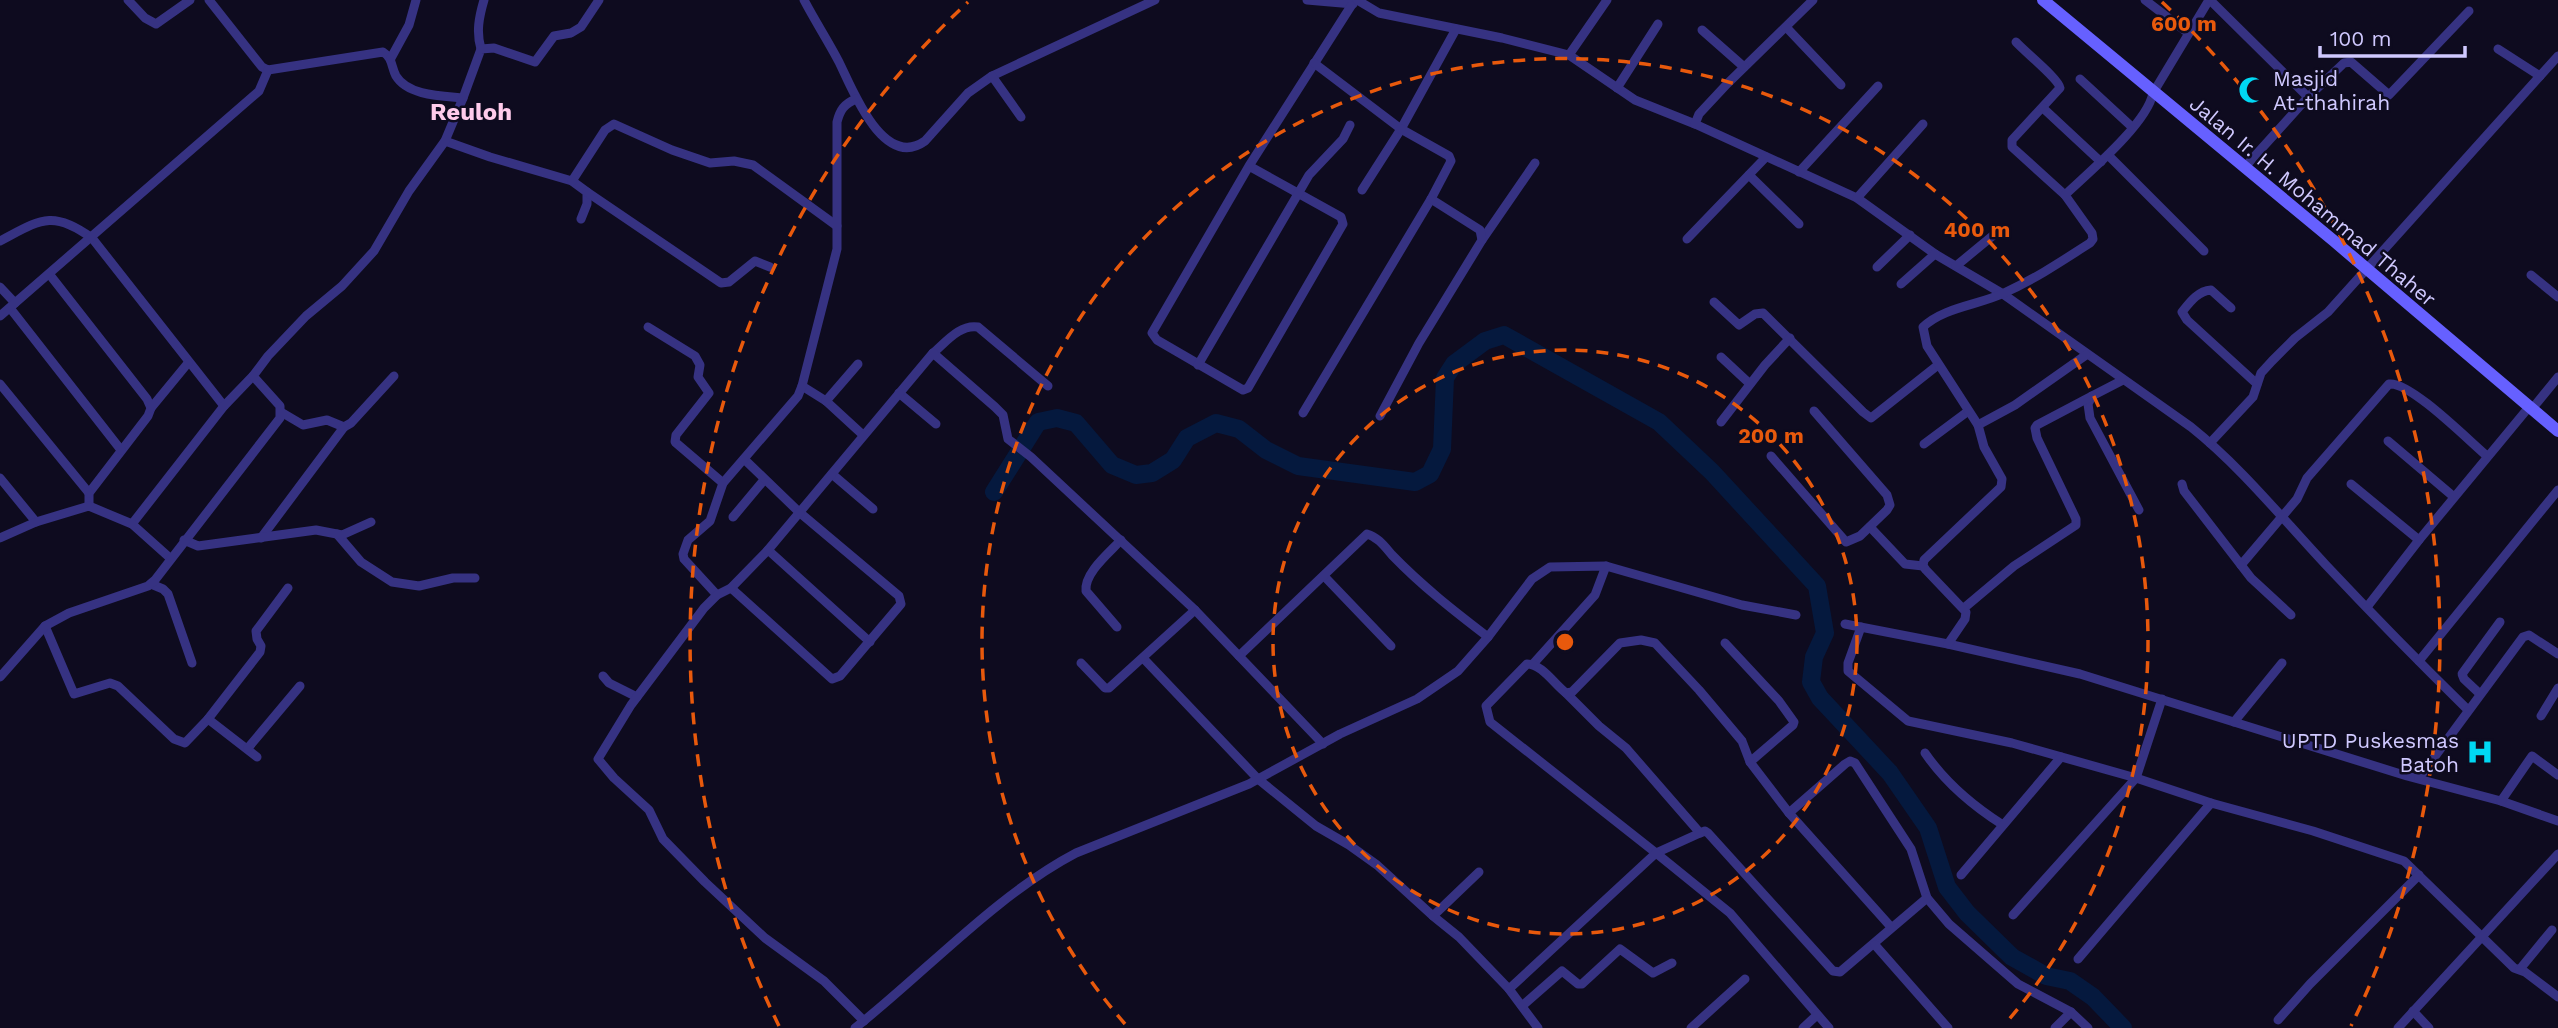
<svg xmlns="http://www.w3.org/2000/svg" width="2558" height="1028" viewBox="0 0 2558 1028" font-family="'Work Sans',sans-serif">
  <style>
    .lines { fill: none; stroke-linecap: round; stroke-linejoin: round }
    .river { stroke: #05193e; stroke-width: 18 }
    .minor { stroke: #363282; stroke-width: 9 }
    .secondary { stroke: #6660ff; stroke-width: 12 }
    .ring { fill: none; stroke: #e8590c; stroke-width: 3.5; stroke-dasharray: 12 9 }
    .labels { text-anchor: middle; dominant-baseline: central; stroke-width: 5; stroke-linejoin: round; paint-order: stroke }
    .poi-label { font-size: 21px; fill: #d0c9ff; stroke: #0e0b1f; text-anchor: start }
    .street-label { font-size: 21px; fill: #d0c9ff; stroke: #0e0b1f }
    .quarter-label { font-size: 24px; font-weight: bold; fill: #ffcbeb; stroke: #0e0b1f }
    .centre { fill: #e8590c; stroke: #0e0b1f; stroke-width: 3.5 }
    .ring-label { font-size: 21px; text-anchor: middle; font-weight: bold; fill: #e8590c; stroke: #0e0b1f; stroke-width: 5; stroke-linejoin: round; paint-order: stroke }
  </style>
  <rect width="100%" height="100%" fill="#0e0b1f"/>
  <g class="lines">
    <path class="river" d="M994 492 1038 422 1057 418 1076 423 1112 465 1136 475 1152 473 1173 460 1187 438 1216 423 1239 429 1266 450 1298 466 1415 482 1430 474 1442 449 1445 378 1454 364 1485 341 1504 335 1659 422 1712 472 1817 586 1825 633 1814 657 1811 682 1820 698 1890 773 1928 828 1947 887 1967 913 2012 957 2046 976 2070 981 2093 997 2123 1028"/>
    <g class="minor">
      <path d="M128 0 145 18 156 24 190 0"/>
      <path d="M209 0 262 67 268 70 383 52C393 58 391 67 396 76 408 96 443 96 463 98"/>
      <path d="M804 0C815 21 828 41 839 62 852 88 883 171 925 141L968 93 992 76 1155 0"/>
      <path d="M1307 0 1353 4"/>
      <path d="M1357 0 1379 13 1502 38 1569 55 1635 100 1695 124"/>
      <path d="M1813 0 1727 84 1699 114 1695 124 1857 198 1935 254 2003 294 2191 427C2241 467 2281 517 2325 564 2372 614 2419 662 2468 710"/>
      <path d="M2145 0 2188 33"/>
      <path d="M2210 0 2308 97"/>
      <path d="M1786 27 1841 85"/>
      <path d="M1702 30 1744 67"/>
      <path d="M2016 42C2025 52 2059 79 2060 88L2012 140V147L2065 195"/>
      <path d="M481 49C476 32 479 17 484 0"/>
      <path d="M2498 49 2540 76"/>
      <path d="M1569 55 1607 0"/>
      <path d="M391 58 409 25 416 0"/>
      <path d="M992 76 1021 117"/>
      <path d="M2080 79 2132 127"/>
      <path d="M1617 88 1658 24"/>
      <path d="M2043 108 2101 162"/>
      <path d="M445 141 490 157 572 181 587 192V204L581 219"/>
      <path d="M2108 155 2204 251"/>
      <path d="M1249 166 1341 217 1343 224 1248 388 1243 390 1157 340 1152 333 1249 166 1351 6"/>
      <path d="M2244 168 2308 97 2344 63 2351 62 2389 95 2469 11"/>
      <path d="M1799 172 1878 86"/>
      <path d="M1749 175 1799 224"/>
      <path d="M572 181 605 130 614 124 672 150 710 163 734 161 753 165 837 226"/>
      <path d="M1362 190 1401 129 1456 29"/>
      <path d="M587 192 721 283 729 282 755 261 770 267"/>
      <path d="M1857 198 1923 124"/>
      <path d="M1687 239 1766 157"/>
      <path d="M1482 240 1535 163"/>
      <path d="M0 241C40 220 52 209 92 238L224 406"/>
      <path d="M1956 266 1996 233"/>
      <path d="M1877 267 1910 235"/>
      <path d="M50 275 147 399 151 408 148 416 89 493V506"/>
      <path d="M2531 275 2558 297"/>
      <path d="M1901 284 1935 254"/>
      <path d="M0 287 15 303"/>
      <path d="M1714 302 1739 325 1755 314 1763 313 1863 412 1871 418 1938 365"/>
      <path d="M10 308 121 450"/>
      <path d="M2231 308 2211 290C2198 291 2190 302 2182 312L2187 320 2257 384"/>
      <path d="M0 316 259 91 268 70"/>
      <path d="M648 327 695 356 700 365 698 377 709 393 676 435 675 442 723 483"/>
      <path d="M933 353C946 342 960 324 978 327L1048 386"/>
      <path d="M1721 357 1750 384"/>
      <path d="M1198 365 1309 175 1343 139 1350 125"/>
      <path d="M2123 380 2092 396 2088 404 2090 418 2139 510"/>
      <path d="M0 384 89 493"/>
      <path d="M802 386 826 401 863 435"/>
      <path d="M899 393 936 424"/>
      <path d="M826 401 858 364"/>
      <path d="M151 408 188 363"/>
      <path d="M2532 409 2558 377"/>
      <path d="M281 412 303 425 327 420 344 427 351 423 394 376"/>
      <path d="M1303 413 1431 199 1451 161 1449 156 1401 129 1314 63"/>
      <path d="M1380 416 1419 343 1482 240 1480 230 1431 199"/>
      <path d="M1721 422 1765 365 1790 338"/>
      <path d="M1978 425 2015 405 2086 355"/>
      <path d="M2388 441 2454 497"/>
      <path d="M2210 443 2253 397 2261 373 2272 361 2295 338 2328 312 2558 56"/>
      <path d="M1924 444 1967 412"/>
      <path d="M1771 456 1846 542 1860 536 1887 510 1890 505 1887 495 1814 411"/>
      <path d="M832 474 873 509"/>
      <path d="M0 478 36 522"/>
      <path d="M2182 484 2184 491 2241 565 2297 499 2307 478 2389 384C2410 381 2469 441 2487 456"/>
      <path d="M2351 484 2419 540"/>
      <path d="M733 517 764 480"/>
      <path d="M132 524 224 406 253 376"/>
      <path d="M1870 527 1905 564 1923 566"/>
      <path d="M337 534 361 562 392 582 419 586 453 578H475"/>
      <path d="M0 538 36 522 89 506 132 524 170 558"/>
      <path d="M261 538 344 427"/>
      <path d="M184 540 198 546 316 530 342 535 371 522"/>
      <path d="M768 550 870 642"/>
      <path d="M2241 565 2251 578 2291 615"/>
      <path d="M1324 576 1391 646"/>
      <path d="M151 584 163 589 168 594 192 663"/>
      <path d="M731 588 832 679 840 676 901 604 899 596 799 512 744 459"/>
      <path d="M717 595 684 559 683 554 688 540 710 521 723 483 798 396 802 386 837 249V122C840 110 844 104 856 99"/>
      <path d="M2367 607 2419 540 2529 407"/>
      <path d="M1964 608 2014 566 2076 525V519L2037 438 2035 428 2037 425 2092 396"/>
      <path d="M1845 624 1948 644 2080 674 2407 776 2501 801 2558 821"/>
      <path d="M45 626 74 694 110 683 118 686 174 739 185 743 208 719 260 652 261 646 257 639 256 631 288 588"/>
      <path d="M1117 627 1086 591C1084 573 1109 553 1121 540"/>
      <path d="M1861 627 1848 663V671L1908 721 2012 743 2136 778 2211 803"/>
      <path d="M1725 643 1779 701 1794 722 1793 725 1750 762"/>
      <path d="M1948 644 1965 619 1966 612 1926 570 1923 566 1924 560 2001 487 2002 479 1984 447 1978 425 1927 346 1923 327C1944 307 1979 305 2004 293 2035 279 2062 261 2090 243L2093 239 2092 233 2065 195C2088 173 2147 124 2153 93L2209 0"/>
      <path d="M1239 656 1367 534C1378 537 1385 547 1392 555 1422 586 1454 611 1488 637"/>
      <path d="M1143 658 1258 779 1316 826 1349 845 1377 865 1433 916 1459 937 1509 989 1538 1028"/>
      <path d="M2419 661 2558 490"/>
      <path d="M1081 663 1105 688H1109L1195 610"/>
      <path d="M1533 664 1595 595 1606 566"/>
      <path d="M603 676 609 683 637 697"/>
      <path d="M0 677 45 626 69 613 148 586 155 580 280 418V406L253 376 268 356 306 316 342 286 374 251 409 191 445 141 463 98 481 49 494 48 535 62 554 36 571 33 581 27 599 0"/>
      <path d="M1566 693 1599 726 1626 748 1700 833"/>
      <path d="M2480 694 2464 679 2462 674 2500 622"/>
      <path d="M2541 716 2558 688"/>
      <path d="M208 719 257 757"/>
      <path d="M2234 722 2282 663"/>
      <path d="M248 748 300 686"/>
      <path d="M1925 753C1945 782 1973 806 2003 825"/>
      <path d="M2419 778 2523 637 2529 635 2558 654"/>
      <path d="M2501 801 2532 756 2558 775"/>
      <path d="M1789 813 1845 764 1850 761 1855 763 1911 849 1927 898 1949 924 2018 984 2071 1012 2055 1028"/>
      <path d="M1961 875 2061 757"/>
      <path d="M2013 915 2136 778 2162 699"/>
      <path d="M1433 916 1479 872"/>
      <path d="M1891 927 1789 813 1750 762 1742 741 1699 690 1655 643 1641 640 1620 643 1572 692 1566 693C1554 684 1542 664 1527 664L1486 706 1490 722 1656 853 1700 833 1705 831 1708 833 1833 971 1840 972 1927 898"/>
      <path d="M1875 945 1948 1028"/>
      <path d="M2078 959 2211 803 2313 831 2404 861 2514 968 2525 972 2558 997"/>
      <path d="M2520 969 2552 930"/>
      <path d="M1509 989 1656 853 1730 913 1829 1028"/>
      <path d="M1522 1006 1562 971 1578 984H1582L1620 949 1653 973 1672 963"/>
      <path d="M2413 1011 2429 1028"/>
      <path d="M2071 1012 2088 1028"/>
      <path d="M2278 1020 2310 984 2419 875"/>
      <path d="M864 1021 824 981 765 938 705 882 663 839 649 810 614 778 598 759 631 705 704 608 717 595 731 588 768 550 933 353 995 407 1003 415 1008 439 1031 457 1195 610 1323 744"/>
      <path d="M855 1028C926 972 996 895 1076 853L1249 784 1340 734 1417 699 1458 671 1488 637 1532 579 1550 567 1606 566 1742 605 1796 615"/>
      <path d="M1691 1028 1745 979"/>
      <path d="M1803 1028 1817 1015"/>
      <path d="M2398 1028 2558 854"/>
    </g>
    <path class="secondary" d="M2043 0 2334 241 2558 431"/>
  </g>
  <g class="ring">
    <circle cx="1565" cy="642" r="292"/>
    <path d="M1125 1024A583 583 0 1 1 2005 1024"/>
    <path d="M779 1026A875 875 0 0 1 968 2M2162 2A875 875 0 0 1 2351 1026"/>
  </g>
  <defs>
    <symbol id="mosque-bare" viewBox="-9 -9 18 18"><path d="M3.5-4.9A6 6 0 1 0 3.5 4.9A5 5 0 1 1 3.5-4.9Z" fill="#00d8f4" stroke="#0e0b1f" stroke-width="2.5" paint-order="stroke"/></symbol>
    <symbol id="hospital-bare" viewBox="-9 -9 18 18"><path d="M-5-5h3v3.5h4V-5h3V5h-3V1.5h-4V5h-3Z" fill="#00d8f4" stroke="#0e0b1f" stroke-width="2.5" paint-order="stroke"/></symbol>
  </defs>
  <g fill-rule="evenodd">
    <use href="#mosque-bare" x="2233" y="71" width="38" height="38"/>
    <use href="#hospital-bare" x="2461" y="733" width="38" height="38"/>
  </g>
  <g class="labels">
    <g class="poi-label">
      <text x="2273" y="78">Masjid<tspan x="2273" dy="24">At-thahirah</tspan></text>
      <text x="2459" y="740" text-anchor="end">UPTD Puskesmas<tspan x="2459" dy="24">Batoh</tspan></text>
    </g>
    <g class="street-label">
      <text transform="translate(2313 201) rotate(40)">Jalan Ir. H. Mohammad Thaher</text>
    </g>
    <g class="quarter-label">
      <text x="471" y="112">Reuloh</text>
    </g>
  </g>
  <circle cx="1565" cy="642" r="10" class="centre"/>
  <g class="ring-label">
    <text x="2184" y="31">600 m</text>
    <text x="1977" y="237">400 m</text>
    <text x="1771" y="443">200 m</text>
  </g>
  <path d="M2320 46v10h145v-10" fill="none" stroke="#d0c9ff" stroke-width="3.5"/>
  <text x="2330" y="46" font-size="21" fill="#d0c9ff" stroke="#0e0b1f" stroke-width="5" paint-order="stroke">100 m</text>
</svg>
